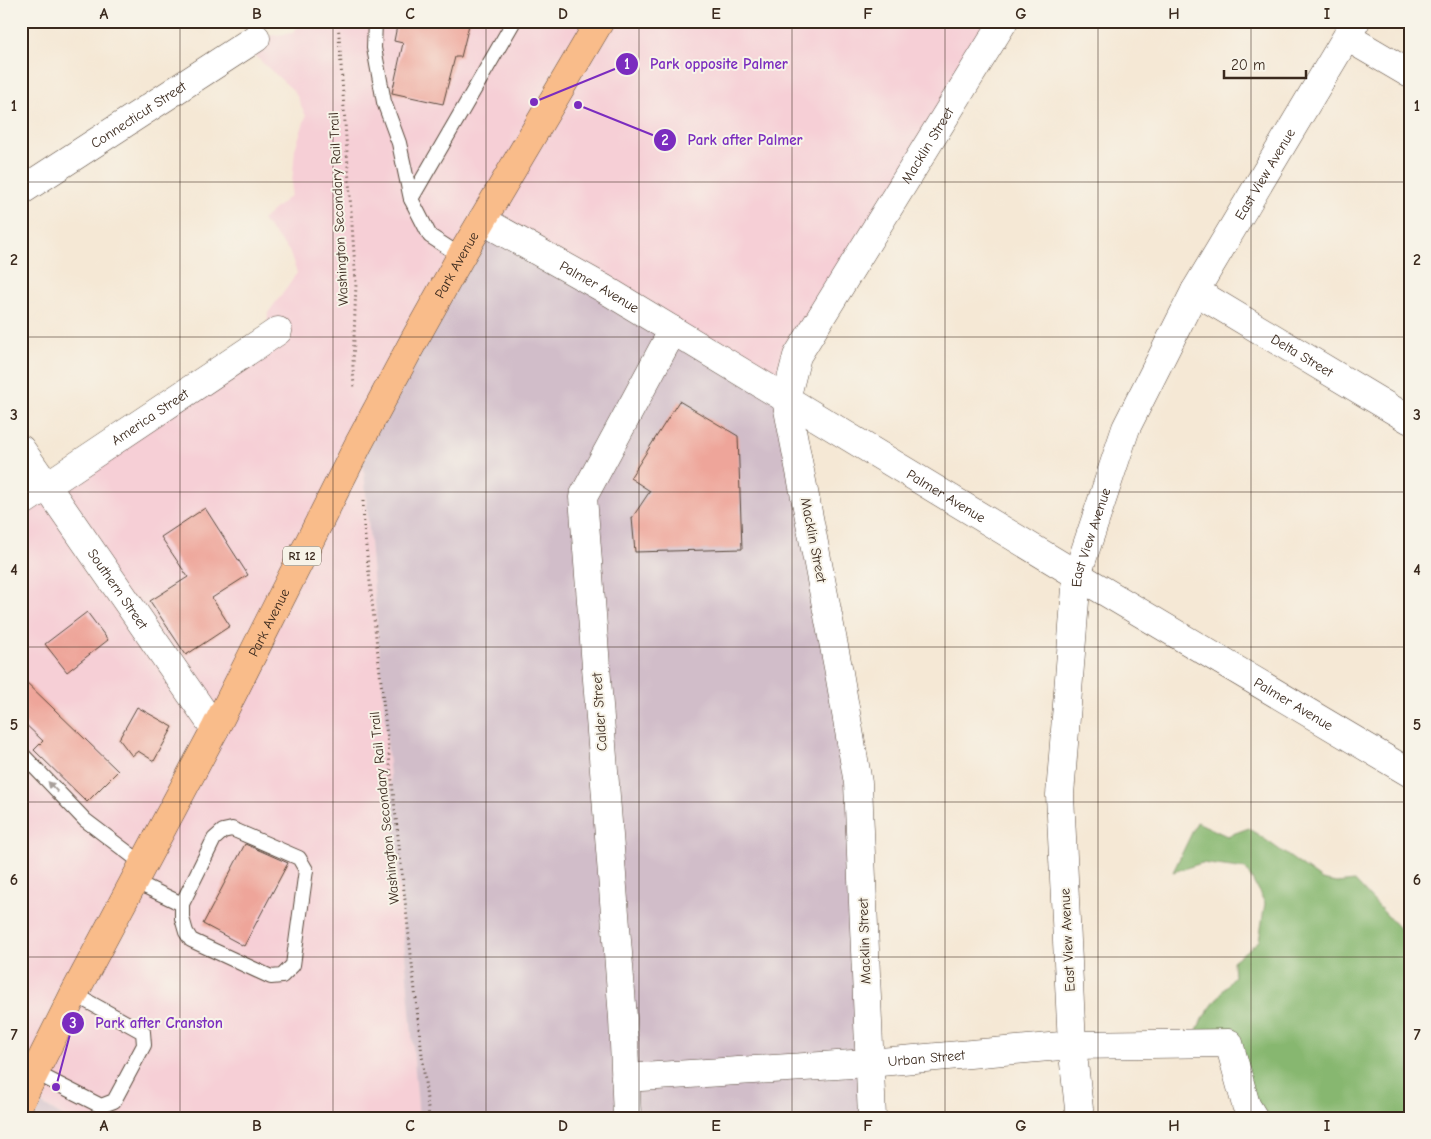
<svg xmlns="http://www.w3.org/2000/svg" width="1431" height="1139" viewBox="0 0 1431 1139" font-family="'Comic Neue',sans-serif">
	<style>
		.built { fill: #f6cfd6 }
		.industrial { fill: #d1bdc9 }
		.forest { fill: #87b770; stroke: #617047 }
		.building { fill: #eea59a }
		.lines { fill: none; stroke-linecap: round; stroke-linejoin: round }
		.service-casing { stroke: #574639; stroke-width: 16 }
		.minor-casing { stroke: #574639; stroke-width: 29 }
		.primary-casing { stroke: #574639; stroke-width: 29 }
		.path { stroke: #574639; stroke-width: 3; stroke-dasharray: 1 4; stroke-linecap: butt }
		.service { stroke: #fff; stroke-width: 14 }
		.minor { stroke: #fff; stroke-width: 28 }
		.primary { stroke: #f9bc8a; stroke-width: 28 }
		.oneway { fill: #a79f9a }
		.grid { fill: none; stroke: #3b2a1e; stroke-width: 1; stroke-opacity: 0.55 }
		.labels { text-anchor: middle; stroke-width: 4; stroke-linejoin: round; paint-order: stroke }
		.shield { fill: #f7f3e8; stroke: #73665b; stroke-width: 1 }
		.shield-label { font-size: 12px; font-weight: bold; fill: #3b2a1e }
		.street-label { font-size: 14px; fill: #3b2a1e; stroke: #f7f3e8 }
		.leader { fill: none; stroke: #7b2cbf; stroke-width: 2 }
		.callout-dot { fill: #7b2cbf; stroke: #f7f3e8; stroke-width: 2 }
		.mark-label { font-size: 15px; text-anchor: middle; font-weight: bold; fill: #fff }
		.callout-label { font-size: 15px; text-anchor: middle; font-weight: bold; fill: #7b2cbf; stroke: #f7f3e8; stroke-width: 4; stroke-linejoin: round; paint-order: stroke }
		.neatline { fill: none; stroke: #3b2a1e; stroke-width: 2 }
		.grid-label { font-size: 16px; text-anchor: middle; font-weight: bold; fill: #3b2a1e }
	</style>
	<rect width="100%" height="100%" fill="#f7f3e8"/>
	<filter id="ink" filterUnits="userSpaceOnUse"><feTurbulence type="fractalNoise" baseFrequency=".02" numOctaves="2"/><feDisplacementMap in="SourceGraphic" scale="10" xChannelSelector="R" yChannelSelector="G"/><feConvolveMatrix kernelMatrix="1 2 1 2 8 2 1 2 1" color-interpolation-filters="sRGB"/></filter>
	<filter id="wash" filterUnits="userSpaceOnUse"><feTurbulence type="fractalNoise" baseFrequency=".0096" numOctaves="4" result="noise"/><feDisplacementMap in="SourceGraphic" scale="20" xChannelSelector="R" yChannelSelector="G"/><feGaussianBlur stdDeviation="1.12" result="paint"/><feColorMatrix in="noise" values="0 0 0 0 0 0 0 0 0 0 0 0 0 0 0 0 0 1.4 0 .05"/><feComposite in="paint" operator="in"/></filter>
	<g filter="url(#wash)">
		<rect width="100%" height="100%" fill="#f5e8d5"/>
		<!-- built -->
		<polygon class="built" points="301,21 999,21 784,391 362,448 419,1118 65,1118 32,1097 21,1117 21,499 267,335 268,313 297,273 289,251 262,220 291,195 295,149 306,116 295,92 244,46 251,38 293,33"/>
		<!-- industrial -->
		<g class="industrial">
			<polygon points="486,233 784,391 856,770 871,1118 419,1118 362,448"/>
			<polygon points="31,1097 65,1118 21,1118"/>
		</g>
		<!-- forest -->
		<polygon class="forest" points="1197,822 1227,836 1249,828 1322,880 1336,883 1355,881 1410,940 1410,1118 1254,1118 1228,1044 1195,1035 1202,1019 1234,976 1233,961 1259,941 1265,903 1246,869 1202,863 1173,872"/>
		<g id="blocks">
			<!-- building -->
			<g class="building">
				<polygon points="398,21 470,21 461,57 455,57 443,104 392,93 403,43 394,41"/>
				<polygon points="679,401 738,436 742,549 635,552 632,518 650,491 630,478"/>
				<polygon points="205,508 248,575 212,598 230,626 186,655 150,601 188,577 161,537"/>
				<polygon points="87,612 108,640 67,672 45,644"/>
				<polygon points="21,677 118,771 87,802 34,750 43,741 21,720"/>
				<polygon points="137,707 173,727 154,761 138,751 132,756 119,739"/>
				<polygon points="245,844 288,863 244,946 203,924"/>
			</g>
		</g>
	</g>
	<g filter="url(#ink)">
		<use href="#blocks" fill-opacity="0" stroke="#574639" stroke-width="1"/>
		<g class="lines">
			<defs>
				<g id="service">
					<polyline points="375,21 374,48 384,102 399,143 411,199"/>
					<polyline points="461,256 430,236 411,199 514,21"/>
					<polyline points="21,753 85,820 143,864"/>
					<polygon points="232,829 299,858 306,870 293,965 282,976 271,977 191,940 186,932 182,918 182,904 214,839 223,831"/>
					<polyline points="134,881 182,904"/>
					<polyline points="36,1073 101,1106 114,1101 144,1045 143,1032 74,994"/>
				</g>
				<g id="minor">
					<polyline points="1347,37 1410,74"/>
					<path id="s1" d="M21 191 256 38"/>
					<path id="s2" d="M482 220 603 288 1077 575 1410 773"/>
					<path id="s3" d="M1195 291 1410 420"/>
					<path id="s4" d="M21 449 215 729"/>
					<path id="s5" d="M21 503 278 331"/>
					<path id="s6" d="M625 1078 869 1063 1072 1045 1229 1043 1246 1105 1254 1118"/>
					<polyline points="627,1118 623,1018 583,497 673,330"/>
					<path id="s7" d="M872 1118 858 783 838 667 786 399 797 356 1004 21"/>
					<path id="s8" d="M1080 1118 1072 1045 1060 795 1077 575 1126 428 1195 291 1356 21"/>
				</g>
				<g id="primary">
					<path id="s9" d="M21 1100 74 994 215 729 358 445 413 342 461 256 600 21"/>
				</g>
			</defs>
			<!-- service casing -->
			<use href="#service" class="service-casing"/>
			<!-- minor casing -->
			<use href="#minor" class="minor-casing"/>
			<!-- primary casing -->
			<use href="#primary" class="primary-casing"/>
			<!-- path -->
			<g class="path">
				<polyline points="338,21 356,283 353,366 354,390"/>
				<polyline points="363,501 364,528 429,1118"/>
			</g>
			<!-- service -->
			<use href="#service" class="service"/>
			<!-- minor -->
			<use href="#minor" class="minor"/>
			<!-- primary -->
			<use href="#primary" class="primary"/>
		</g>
		<!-- one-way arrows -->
		<defs><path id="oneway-solid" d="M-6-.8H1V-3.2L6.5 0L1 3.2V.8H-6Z" transform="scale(1.25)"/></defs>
		<use class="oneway" href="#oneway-solid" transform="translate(53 787) rotate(-133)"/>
	</g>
	<!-- grid -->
	<path class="grid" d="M180 21V1118M333 21V1118M486 21V1118M639 21V1118M792 21V1118M945 21V1118M1098 21V1118M1251 21V1118M21 182H1410M21 337H1410M21 492H1410M21 647H1410M21 802H1410M21 957H1410"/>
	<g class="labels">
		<!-- shield labels -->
		<rect class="shield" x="283" y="546.5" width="38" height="19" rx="4"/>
		<g class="shield-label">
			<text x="302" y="560">RI 12</text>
		</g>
		<!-- street labels -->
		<g class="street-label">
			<text dy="5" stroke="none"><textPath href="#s1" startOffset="140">Connecticut Street</textPath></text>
			<text dy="5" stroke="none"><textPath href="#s7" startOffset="1018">Macklin Street</textPath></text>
			<text dy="5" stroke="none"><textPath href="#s8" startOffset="989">East View Avenue</textPath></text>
			<text transform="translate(338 209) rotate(-93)" y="5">Washington Secondary Rail Trail</text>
			<text dy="5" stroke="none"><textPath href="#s9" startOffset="942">Park Avenue</textPath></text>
			<text dy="5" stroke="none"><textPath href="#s2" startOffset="135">Palmer Avenue</textPath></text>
			<text dy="5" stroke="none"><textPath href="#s3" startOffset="125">Delta Street</textPath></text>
			<text dy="5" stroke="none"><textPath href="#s5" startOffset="155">America Street</textPath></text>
			<text dy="5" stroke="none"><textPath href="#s2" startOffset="540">Palmer Avenue</textPath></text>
			<text dy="5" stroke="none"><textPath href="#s8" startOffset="584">East View Avenue</textPath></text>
			<text transform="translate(814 540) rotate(79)" y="5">Macklin Street</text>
			<text dy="5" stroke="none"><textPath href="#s4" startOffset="170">Southern Street</textPath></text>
			<text dy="5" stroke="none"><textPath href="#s9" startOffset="538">Park Avenue</textPath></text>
			<text dy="5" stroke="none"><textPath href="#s2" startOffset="945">Palmer Avenue</textPath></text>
			<text transform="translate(599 712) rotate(-94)" y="5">Calder Street</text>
			<text transform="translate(384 808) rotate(-96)" y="5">Washington Secondary Rail Trail</text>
			<text transform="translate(1067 940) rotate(-93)" y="5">East View Avenue</text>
			<text transform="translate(864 941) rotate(-92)" y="5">Macklin Street</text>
			<text dy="5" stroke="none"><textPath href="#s6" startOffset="302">Urban Street</textPath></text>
		</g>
	</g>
	<!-- callouts -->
	<path class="leader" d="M534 102L627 64M578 105L665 140M56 1087L73 1023"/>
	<g class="callout-dot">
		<circle cx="534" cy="102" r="5"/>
		<circle cx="578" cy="105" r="5"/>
		<circle cx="56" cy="1087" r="5"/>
		<circle cx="627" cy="64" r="12"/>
		<circle cx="665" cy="140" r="12"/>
		<circle cx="73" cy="1023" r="12"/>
	</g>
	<g class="mark-label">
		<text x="627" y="69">1</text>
		<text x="665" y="145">2</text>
		<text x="73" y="1028">3</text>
	</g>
	<g class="callout-label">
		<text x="719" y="69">Park opposite Palmer</text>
		<text x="745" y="145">Park after Palmer</text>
		<text x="159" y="1028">Park after Cranston</text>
	</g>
	<!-- margin -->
	<rect width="1431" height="1139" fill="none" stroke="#f7f3e8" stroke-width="55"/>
	<!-- scale -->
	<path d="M1224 70v8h82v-8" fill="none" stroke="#3b2a1e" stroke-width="2.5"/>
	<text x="1231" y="70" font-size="15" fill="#3b2a1e" stroke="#f7f3e8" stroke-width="4" paint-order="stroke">20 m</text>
	<rect x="28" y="28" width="1376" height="1084" class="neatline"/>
	<g class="grid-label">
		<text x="104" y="19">A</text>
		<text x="257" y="19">B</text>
		<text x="410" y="19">C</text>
		<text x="563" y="19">D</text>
		<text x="716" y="19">E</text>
		<text x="868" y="19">F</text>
		<text x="1021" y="19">G</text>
		<text x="1174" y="19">H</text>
		<text x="1327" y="19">I</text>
		<text x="14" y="111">1</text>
		<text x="1417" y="111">1</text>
		<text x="14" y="265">2</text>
		<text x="1417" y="265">2</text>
		<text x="14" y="420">3</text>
		<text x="1417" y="420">3</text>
		<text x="14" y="575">4</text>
		<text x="1417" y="575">4</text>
		<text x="14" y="730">5</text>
		<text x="1417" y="730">5</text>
		<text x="14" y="885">6</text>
		<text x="1417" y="885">6</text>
		<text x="14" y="1040">7</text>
		<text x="1417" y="1040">7</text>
		<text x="104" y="1131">A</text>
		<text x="257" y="1131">B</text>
		<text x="410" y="1131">C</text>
		<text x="563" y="1131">D</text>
		<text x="716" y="1131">E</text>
		<text x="868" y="1131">F</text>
		<text x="1021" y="1131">G</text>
		<text x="1174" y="1131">H</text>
		<text x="1327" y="1131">I</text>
	</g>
</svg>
